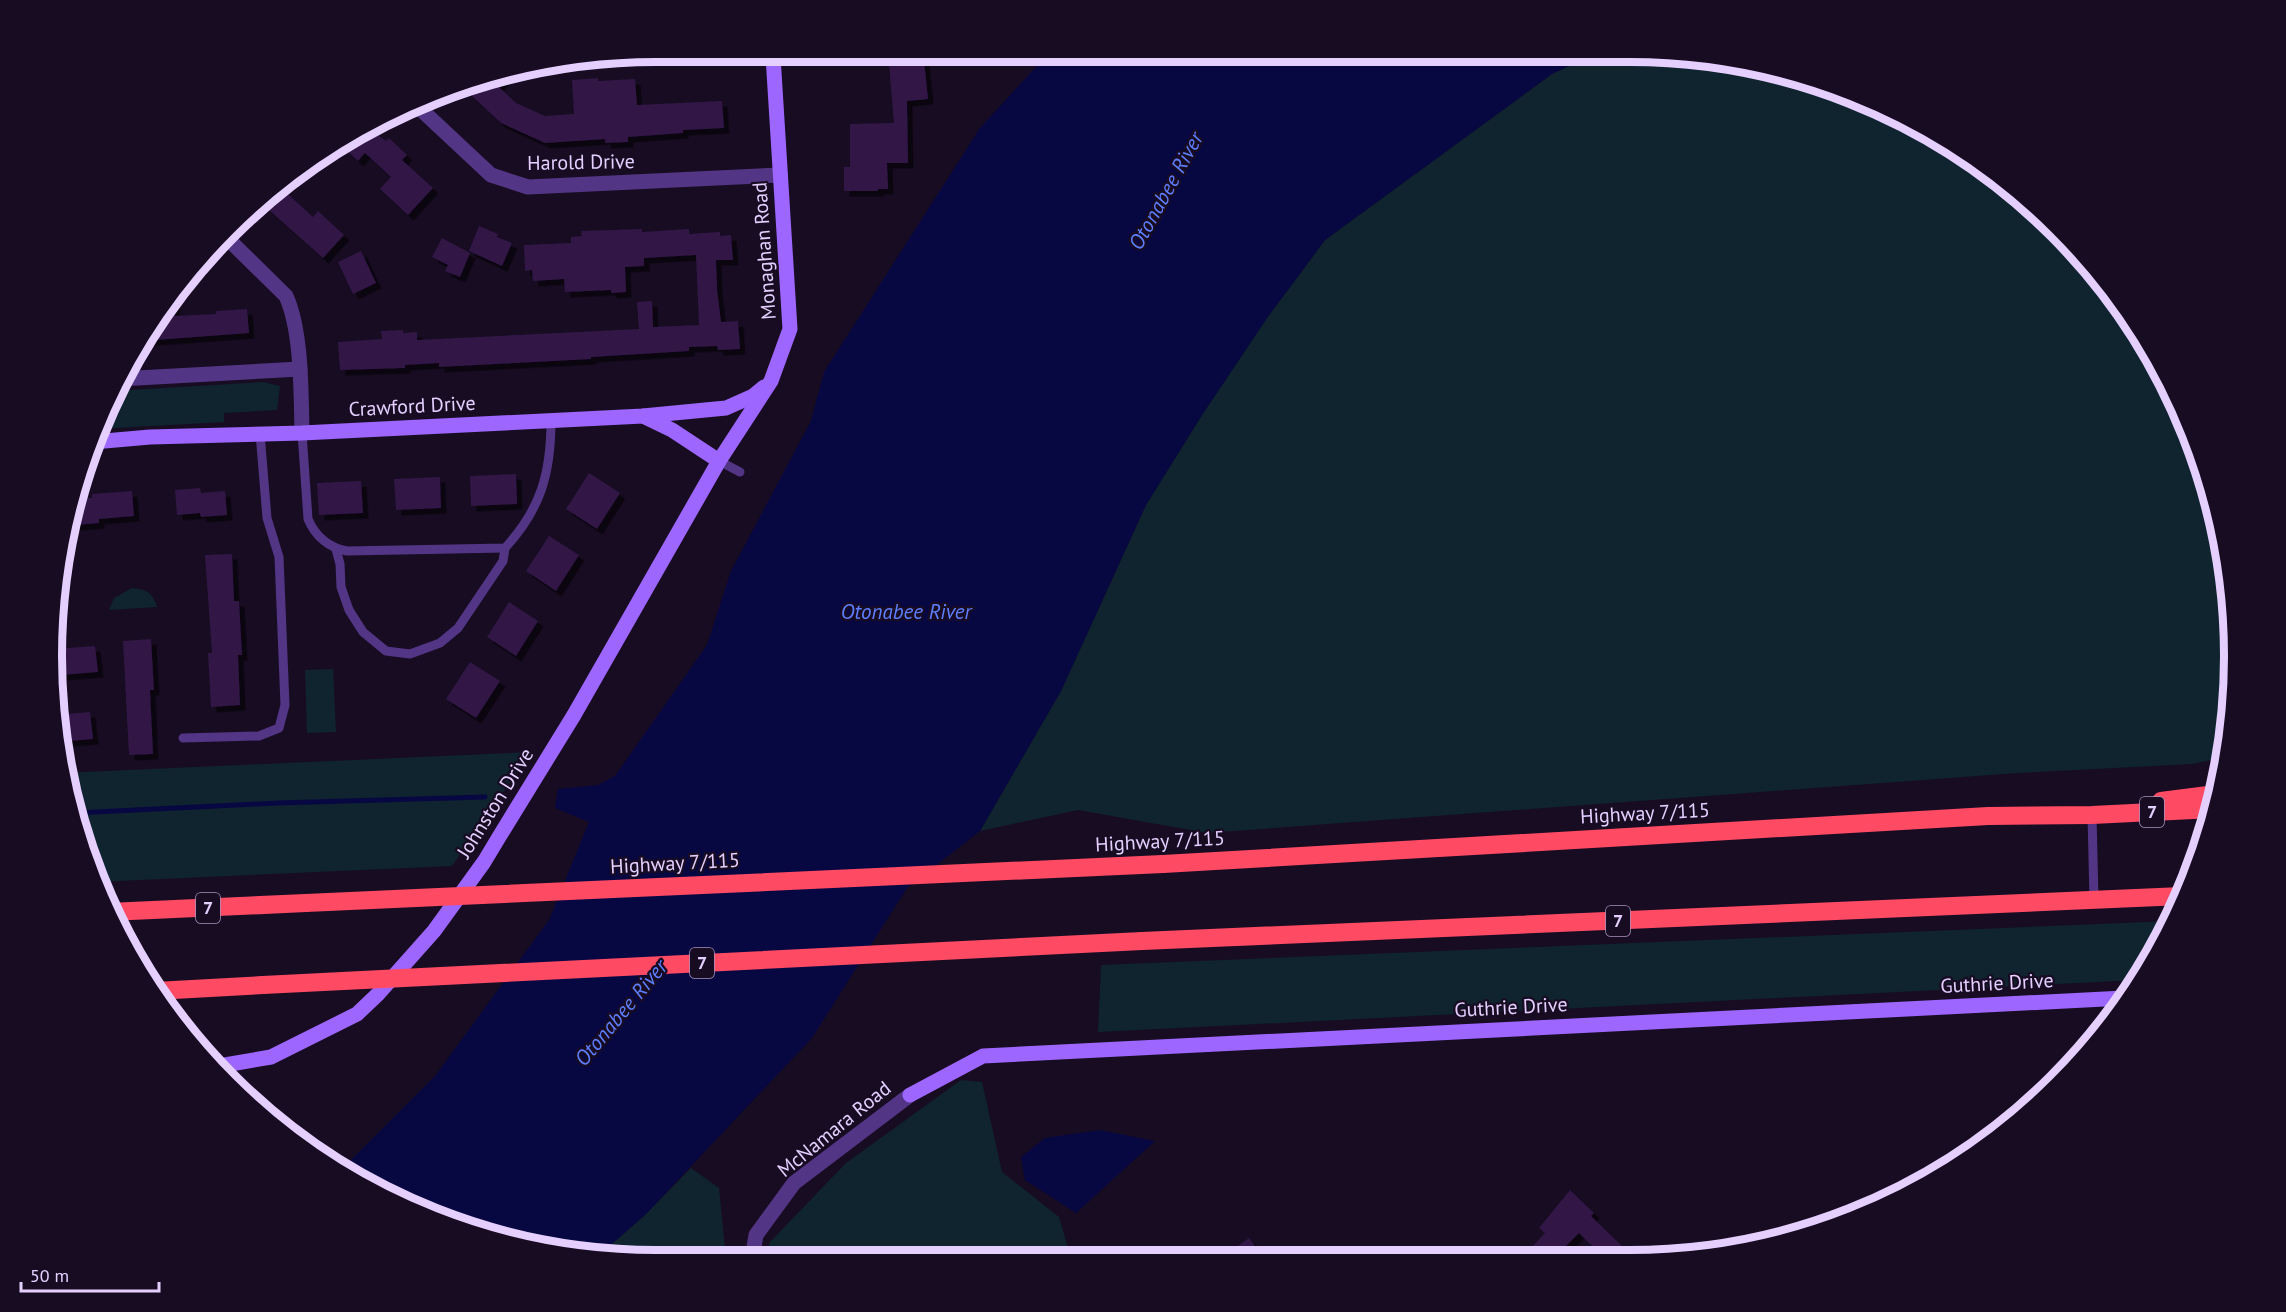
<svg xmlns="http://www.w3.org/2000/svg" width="2286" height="1312" viewBox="0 0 2286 1312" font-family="'PT Sans',sans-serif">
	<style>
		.green { fill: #0f242e }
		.water { fill: #070842 }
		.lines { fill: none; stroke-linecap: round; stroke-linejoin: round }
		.stream { stroke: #070842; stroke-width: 5 }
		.building { fill: #301745; filter: url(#shadow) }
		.lane { stroke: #533585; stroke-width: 9 }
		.street { stroke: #533585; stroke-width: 15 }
		.secondary { stroke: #9d66ff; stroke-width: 15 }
		.highway { stroke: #ff4a64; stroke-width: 18 }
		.highway-bridge { stroke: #ff4a64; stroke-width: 18 }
		.labels { text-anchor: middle; stroke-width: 4.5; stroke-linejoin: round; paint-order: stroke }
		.shield { fill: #180c23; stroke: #a794bd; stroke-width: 1.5 }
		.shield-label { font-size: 18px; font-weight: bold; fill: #e4cfff }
		.street-label { font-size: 20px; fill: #e4cfff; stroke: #180c23 }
		.water-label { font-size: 21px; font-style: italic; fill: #5d7eff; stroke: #180c23 }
		.rim { fill: none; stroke: #e4cfff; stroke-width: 8 }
	</style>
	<defs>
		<filter id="shadow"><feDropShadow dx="5.5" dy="5.5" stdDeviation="0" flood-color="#0009"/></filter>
	</defs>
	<rect width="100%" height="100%" fill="#180c23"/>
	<!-- green -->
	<g class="green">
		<polygon points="1669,52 1824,83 1933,132 2029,201 2110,288 2173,389 2214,500 2234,617 2230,735 2225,757 2192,764 2017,773 1207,833 1078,810 980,831 1061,691 1146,505 1202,415 1267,318 1325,240 1552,74 1597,53"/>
		<polygon points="263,382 280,386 277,410 224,413 224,422 98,429 113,391"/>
		<path d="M132 588C146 589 153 593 157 607L109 610 114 598Z"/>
		<polygon points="333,669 336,732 307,733 305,670"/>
		<polygon points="531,752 452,866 95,882 63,773"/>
		<polygon points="2171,921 2154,959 2137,980 1098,1032 1101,965"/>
		<polygon points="961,1080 982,1082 1002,1172 1059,1217 1071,1258 770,1259 769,1243 846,1163"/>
		<polygon points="691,1168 719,1188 726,1259 617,1260 598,1256 645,1215"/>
	</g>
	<!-- water -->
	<g class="water">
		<polygon points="1597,53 1552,74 1325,240 1267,318 1202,415 1146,505 1061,691 980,831 907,888 812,1038 645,1215 598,1256 462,1229 353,1180 340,1171 435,1076 549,920 589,822 555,808 558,789 598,785 615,776 707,645 731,571 811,421 824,372 980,128 1047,55"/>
		<polygon points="1100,1130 1155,1141 1076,1213 1025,1180 1021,1157 1045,1138"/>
	</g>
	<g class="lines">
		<!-- stream -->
		<polyline class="stream" points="75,813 278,803 485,797"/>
	</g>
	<!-- building -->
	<g class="building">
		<polygon points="924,60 928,99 907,101 908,163 887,163 888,189 878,189 878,191 844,191 844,167 850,167 850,124 894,123 889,63"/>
		<polygon points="511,71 498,86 516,103 545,116 574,114 572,80 598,78 598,81 635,79 637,105 722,101 724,128 683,130 683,133 628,137 628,142 605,143 605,139 545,143 501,123 459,84"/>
		<polygon points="367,127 386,141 389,138 407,155 402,160 433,188 408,215 380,189 391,177 365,153 358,161 339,144"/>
		<polygon points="278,185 313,217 318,211 344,235 323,258 261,203"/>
		<polygon points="479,226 498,234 497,237 512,243 502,266 469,251"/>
		<polygon points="642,229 642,232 689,229 689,234 720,232 720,236 731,235 733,260 716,260 717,289 721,322 738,321 740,349 718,350 717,346 689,347 689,351 591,357 591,359 439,367 439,363 405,365 405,368 340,370 338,342 382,339 381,331 403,330 403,333 417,332 417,340 639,329 637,302 652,301 653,327 699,325 696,255 644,258 644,266 625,267 626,292 611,293 611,290 565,292 564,279 533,281 532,270 525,271 524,245 571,243 571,237 582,236 581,231"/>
		<polygon points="442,238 470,253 460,277 445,271 448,265 432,257"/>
		<polygon points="361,251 376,283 353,294 338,262"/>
		<polygon points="174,295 175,316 216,314 216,311 247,309 249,333 141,341 153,320"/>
		<polygon points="589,473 620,493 597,529 566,509"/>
		<polygon points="516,474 517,504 471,506 470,476"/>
		<polygon points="440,477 441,508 396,510 394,479"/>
		<polygon points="361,481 363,513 319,515 317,483"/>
		<polygon points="200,488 201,493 225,491 227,515 201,517 200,513 177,515 175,490"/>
		<polygon points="132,491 134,516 99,519 99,523 66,526 72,499 92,498 92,494"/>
		<polygon points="549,536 579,555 556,591 526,571"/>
		<polygon points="232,554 234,601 239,601 242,655 238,655 240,705 211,707 208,653 212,653 205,555"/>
		<polygon points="509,602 538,621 516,656 487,637"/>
		<polygon points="151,639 154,690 150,690 153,754 129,755 123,641"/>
		<polygon points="95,646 98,672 61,675 60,669 53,670 54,649"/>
		<polygon points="470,662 500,681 476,718 446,699"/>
		<polygon points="90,712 93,739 58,742 55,715"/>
		<polygon points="1570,1190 1594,1213 1591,1216 1622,1246 1612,1256 1602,1256 1579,1233 1562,1250 1560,1248 1552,1256 1522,1257 1545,1233 1539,1228"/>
		<polygon points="1249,1238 1263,1257 1221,1258"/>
	</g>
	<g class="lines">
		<!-- lane -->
		<g class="lane">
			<path d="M302 433 308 519C315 536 329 548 347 551L505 548C541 509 551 473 551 420"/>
			<polyline points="719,461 740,472"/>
			<polyline points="336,549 340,564 341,587 349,610 363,632 386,651 410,654 440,643 458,628 503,561 505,548"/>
			<polyline points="183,738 259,736 279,728 285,705 279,557 267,518 260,433"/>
			<polyline points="2092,815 2094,900"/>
		</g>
		<!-- street -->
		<g class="street">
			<polyline points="414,103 491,175 528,187 780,175"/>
			<path d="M223 234 286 296C302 331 301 394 302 433"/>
			<polyline points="119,379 300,369"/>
			<polyline points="752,1259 756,1235 794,1183 910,1095"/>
		</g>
		<!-- secondary -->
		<g class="secondary">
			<polyline points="643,416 672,430 719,461"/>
			<polyline points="93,442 150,437 302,433 643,416 726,408 753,396 764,387"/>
			<polyline points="213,1067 271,1057 357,1014 378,994 434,931 484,862 499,837 574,715 719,461 771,381 790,329 773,56"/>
			<polyline points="910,1095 983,1056 2124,998"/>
		</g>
		<!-- highway -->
		<g class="highway">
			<polyline points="2161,801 2216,794"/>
			<polyline points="1163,864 1988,816 2092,815 2213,809"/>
			<polyline points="109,912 306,903"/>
			<polyline points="1142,941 2182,896"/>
			<polyline points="155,991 263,985"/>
		</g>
		<!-- highway-bridge -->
		<g class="highway-bridge">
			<polyline points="306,903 1163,864"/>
			<polyline points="263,985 1142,941"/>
		</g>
	</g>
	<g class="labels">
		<!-- shield labels -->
		<g class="shield">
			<rect x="2140" y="797" width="24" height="30" rx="4.5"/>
			<rect x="196" y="893" width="24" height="30" rx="4.5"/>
			<rect x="1606" y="906" width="24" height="30" rx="4.5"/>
			<rect x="690" y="948" width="24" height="30" rx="4.5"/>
		</g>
		<g class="shield-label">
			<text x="2152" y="818">7</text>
			<text x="208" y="914">7</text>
			<text x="1618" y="927">7</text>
			<text x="702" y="969">7</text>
		</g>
		<!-- street labels -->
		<g class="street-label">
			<text transform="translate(581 162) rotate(-1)" y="7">Harold Drive</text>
			<text transform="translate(764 251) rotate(-94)" y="7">Monaghan Road</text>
			<text transform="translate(412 406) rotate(-3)" y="7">Crawford Drive</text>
			<text transform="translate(495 803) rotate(-58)" y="7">Johnston Drive</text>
			<text transform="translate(1645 813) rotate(-3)" y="7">Highway 7/115</text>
			<text transform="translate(1160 841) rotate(-3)" y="7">Highway 7/115</text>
			<text transform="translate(675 863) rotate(-3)" y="7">Highway 7/115</text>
			<text transform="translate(1997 983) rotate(-3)" y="7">Guthrie Drive</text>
			<text transform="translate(1511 1007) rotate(-3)" y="7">Guthrie Drive</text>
			<text transform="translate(834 1129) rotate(-39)" y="7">McNamara Road</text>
		</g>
		<!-- water labels -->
		<g class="water-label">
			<text transform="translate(1166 191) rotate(-61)" y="7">Otonabee River</text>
			<text x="906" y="619">Otonabee River</text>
			<text transform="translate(621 1013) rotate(-50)" y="7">Otonabee River</text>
		</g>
	</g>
	<!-- crop -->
	<path d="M0 0H2286V1312H0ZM656 62H1630A594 594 0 0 1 2224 656V656A594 594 0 0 1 1630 1250H656A594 594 0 0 1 62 656V656A594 594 0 0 1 656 62Z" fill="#180c23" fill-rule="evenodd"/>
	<path class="rim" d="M656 62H1630A594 594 0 0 1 2224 656V656A594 594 0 0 1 1630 1250H656A594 594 0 0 1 62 656V656A594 594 0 0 1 656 62Z"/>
	<!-- scale -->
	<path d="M21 1282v9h138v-9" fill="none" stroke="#e4cfff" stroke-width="3"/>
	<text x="30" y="1282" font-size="18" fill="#e4cfff" stroke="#180c23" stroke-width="4.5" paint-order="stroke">50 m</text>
</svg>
